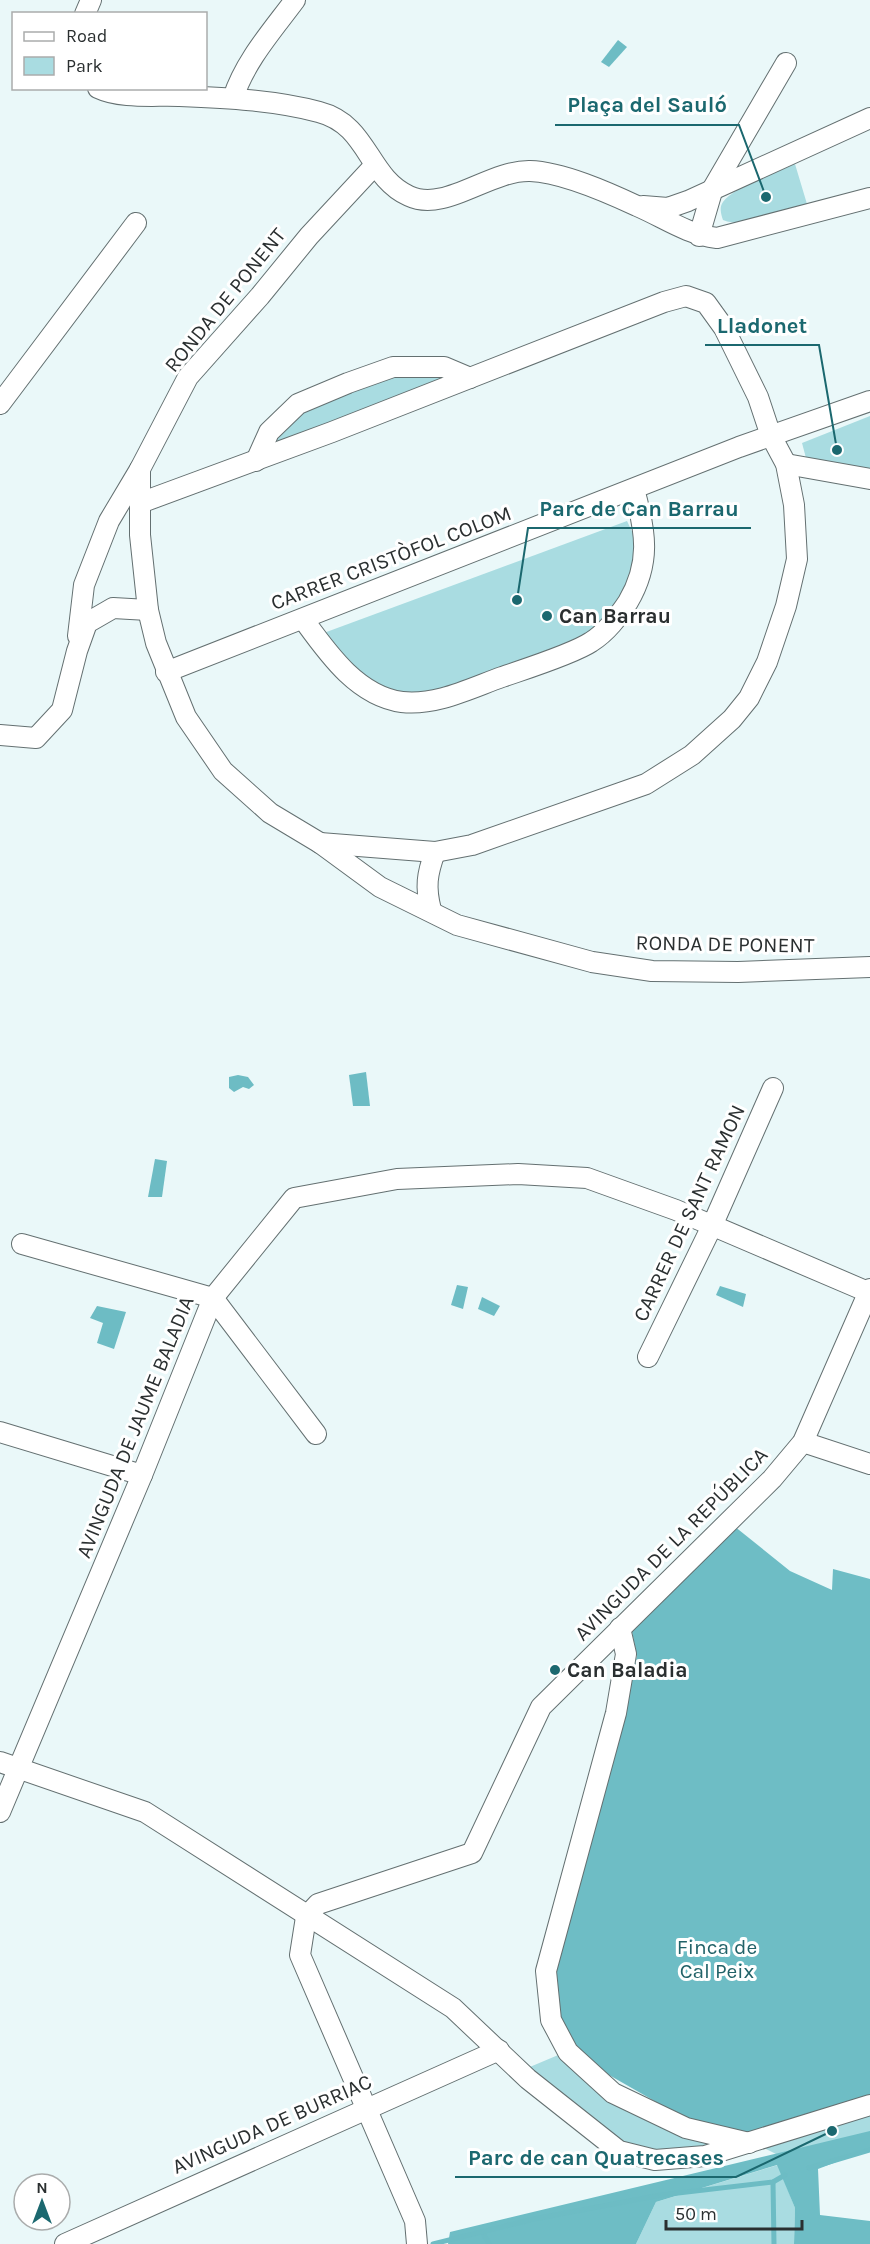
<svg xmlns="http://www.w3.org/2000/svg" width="870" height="2244" viewBox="0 0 870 2244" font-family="Karla,sans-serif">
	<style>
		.green { fill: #a9dce1 }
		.forest { fill: #6ebdc5 }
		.water { fill: #6dbcc4 }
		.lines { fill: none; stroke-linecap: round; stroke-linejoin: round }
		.stream { stroke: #6dbcc4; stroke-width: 5 }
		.minor-casing { stroke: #647071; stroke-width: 22 }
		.minor { stroke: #fff; stroke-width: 20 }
		.poi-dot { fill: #1b686f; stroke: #fff; stroke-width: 2 }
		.labels { text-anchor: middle; stroke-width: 6; stroke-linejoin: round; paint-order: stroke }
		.street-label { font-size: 21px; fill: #2a2f30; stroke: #fff }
		.poi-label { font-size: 21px; font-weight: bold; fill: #2a2f30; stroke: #fff; text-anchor: start }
		.park-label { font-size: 21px; fill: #216268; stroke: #fff }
		.leader { fill: none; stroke: #1b686f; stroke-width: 2 }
		.callout-dot { fill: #1b686f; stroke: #fff; stroke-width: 2 }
		.callout-label { font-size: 22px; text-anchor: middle; font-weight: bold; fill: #1b686f; stroke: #fff; stroke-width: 6; stroke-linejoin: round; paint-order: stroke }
	</style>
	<rect width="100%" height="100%" fill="#eaf8f9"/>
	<!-- green -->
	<g class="green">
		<path d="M795 164 807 204C782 213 749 230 723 220 721 214 719 207 723 202 733 187 778 172 795 164Z"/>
		<polygon points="394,369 466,378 260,454 299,405"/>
		<polygon points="870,416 870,472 806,458 802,443"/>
		<polygon points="627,521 635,538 633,585 611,615 586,636 438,692 401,693 365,680 321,634"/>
		<polygon points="563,2053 609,2094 733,2144 656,2155 617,2145 525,2069"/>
		<polygon points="870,2108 870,2138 788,2160 756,2144"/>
		<polygon points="778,2165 795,2208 794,2244 636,2244 656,2202"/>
	</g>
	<!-- forest -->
	<g class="forest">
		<polygon points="734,1526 790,1571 832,1590 833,1569 870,1579 870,2097 818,2111 754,2134 686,2119 609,2075 575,2045 560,2020 555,1970 637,1656 631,1627"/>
		<polygon points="870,2131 870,2149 818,2169 820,2215 870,2221 870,2244 794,2244 795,2208 777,2165 656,2202 636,2244 448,2244 450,2232"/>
	</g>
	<!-- water -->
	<g class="water">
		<polygon points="618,40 627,47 609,67 601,62"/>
		<polygon points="366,1072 370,1106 353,1106 349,1075"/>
		<polygon points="238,1075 248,1077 254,1085 249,1089 243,1087 234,1092 229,1088 229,1077"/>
		<polygon points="155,1159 167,1161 162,1197 148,1197"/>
		<polygon points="457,1285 468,1287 463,1309 451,1305"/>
		<polygon points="720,1286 746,1294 743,1307 716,1295"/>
		<polygon points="482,1297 500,1306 494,1316 478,1309"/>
		<polygon points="97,1306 126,1312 114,1349 97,1343 103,1323 90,1318"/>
	</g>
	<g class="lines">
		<!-- stream -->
		<g class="stream">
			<polyline points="809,2168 870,2150"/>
			<polyline points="773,2182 774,2244"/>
			<polyline points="483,2233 489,2244"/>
			<polyline points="433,2244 534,2219 661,2195 773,2182 785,2175"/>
		</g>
		<defs>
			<g id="minor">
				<polyline points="85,14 91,0"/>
				<path d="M98 88C121 99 154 95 179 96 226 98 274 100 319 112 369 125 367 177 409 196 445 213 489 170 530 171 562 172 607 192 637 206 665 218 686 234 717 238L870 198"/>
				<path d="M233 98C245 61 272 31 295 0"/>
				<polyline points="375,165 309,236 260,296 188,377 140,469 140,535 148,610 156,643 186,717 223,771 270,813 320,843 380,887 457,925 592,962 652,971 738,972 870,967"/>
				<polyline points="643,206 668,208 688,201 870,118"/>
				<polyline points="699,236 713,188 786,63"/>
				<polyline points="0,404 136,223"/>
				<polyline points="256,461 269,432 298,404 348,383 393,367 444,367 470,378"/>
				<polyline points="786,464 870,479"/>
				<polyline points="140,503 332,432 664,302 686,296 706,303 724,328 758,397 771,436 786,464 794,505 797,559 786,606 767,662 749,698 732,719 692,755 646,784 472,845 435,852 320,843"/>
				<path d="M303 619C327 652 357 696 402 702 436 706 471 688 502 677 525 669 573 654 591 642 607 632 618 617 628 602 651 563 646 532 634 489"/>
				<polyline points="78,636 84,585 109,521 140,469"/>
				<polyline points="166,672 739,447 870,401"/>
				<polyline points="0,735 36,738 62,710 77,651 87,623 113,608 148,610"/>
				<path d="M431 910C425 887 427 874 435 852"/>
				<polyline points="22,1244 213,1298 316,1434"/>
				<polyline points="648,1357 712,1226 773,1088"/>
				<polyline points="0,1432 142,1475"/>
				<polyline points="803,1442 870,1464"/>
				<polyline points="620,1628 626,1654 616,1713 546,1971 551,2020 568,2052 613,2093 686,2128 749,2143"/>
				<polyline points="0,1762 145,1812 453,2008 528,2079 619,2151 655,2160 705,2156 870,2105"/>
				<polyline points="0,1812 142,1475 213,1298 294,1198 397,1179 518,1174 587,1178 676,1210 868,1292"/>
				<polyline points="306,1917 318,1904 472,1853 541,1707 772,1479 803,1442 870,1289"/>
				<polyline points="306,1917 300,1955 415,2221 417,2244"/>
				<polyline points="65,2244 499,2050"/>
			</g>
		</defs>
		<!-- minor casing -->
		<use href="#minor" class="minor-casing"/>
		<!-- minor -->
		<use href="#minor" class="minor"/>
	</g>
	<!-- markers -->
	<g class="poi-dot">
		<circle cx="547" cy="616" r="6"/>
		<circle cx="555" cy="1670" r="6"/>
	</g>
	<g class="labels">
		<!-- street labels -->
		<g class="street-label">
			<text transform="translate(225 300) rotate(-51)" y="7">RONDA DE PONENT</text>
			<text transform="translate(391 558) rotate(-21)" y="7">CARRER CRISTÒFOL COLOM</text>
			<text transform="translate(725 944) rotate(1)" y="7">RONDA DE PONENT</text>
			<text transform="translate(689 1213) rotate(-65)" y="7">CARRER DE SANT RAMON</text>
			<text transform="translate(135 1427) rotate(-68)" y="7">AVINGUDA DE JAUME BALADIA</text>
			<text transform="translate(671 1544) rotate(-45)" y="7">AVINGUDA DE LA REPÚBLICA</text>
			<text transform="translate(272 2124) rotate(-24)" y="7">AVINGUDA DE BURRIAC</text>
		</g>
		<!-- poi labels -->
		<g class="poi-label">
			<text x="559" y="623">Can Barrau</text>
			<text x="567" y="1677">Can Baladia</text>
		</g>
		<!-- park labels -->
		<g class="park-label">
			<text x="717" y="1954">Finca de<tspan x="717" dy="24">Cal Peix</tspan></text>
		</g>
	</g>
	<!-- callouts -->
	<path class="leader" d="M766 197L739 125H555M837 450L819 345H705M517 600L528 528H751M832 2131L736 2177H455"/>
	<g class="callout-dot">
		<circle cx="766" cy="197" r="6"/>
		<circle cx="837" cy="450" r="6"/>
		<circle cx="517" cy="600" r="6"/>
		<circle cx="832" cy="2131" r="6"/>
	</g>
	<g class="callout-label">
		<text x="647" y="112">Plaça del Sauló</text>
		<text x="762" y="333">Lladonet</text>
		<text x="639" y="516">Parc de Can Barrau</text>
		<text x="596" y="2165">Parc de can Quatrecases</text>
	</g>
	<!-- legend -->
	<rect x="12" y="12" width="195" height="78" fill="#ffffff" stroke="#aaacac" stroke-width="1.5"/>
	<rect x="24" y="32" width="30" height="9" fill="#ffffff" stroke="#aaacac" stroke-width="1.5"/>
	<text x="66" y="42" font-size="18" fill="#2a2f30">Road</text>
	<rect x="24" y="57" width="30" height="18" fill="#a9dce1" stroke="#aaacac" stroke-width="1.5"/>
	<text x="66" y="72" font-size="18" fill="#2a2f30">Park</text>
	<!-- north arrow -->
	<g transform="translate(42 2202)"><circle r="28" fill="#ffffff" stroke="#aaacac" stroke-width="1.5"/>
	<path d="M0-4.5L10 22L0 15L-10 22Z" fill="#1b686f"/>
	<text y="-9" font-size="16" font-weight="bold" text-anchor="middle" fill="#2a2f30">N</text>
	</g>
	<!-- scale -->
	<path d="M666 2220v9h136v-9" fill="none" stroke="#2a2f30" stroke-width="3"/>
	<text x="675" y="2220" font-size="18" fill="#2a2f30" stroke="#ffffff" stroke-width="4.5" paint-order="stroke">50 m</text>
</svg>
